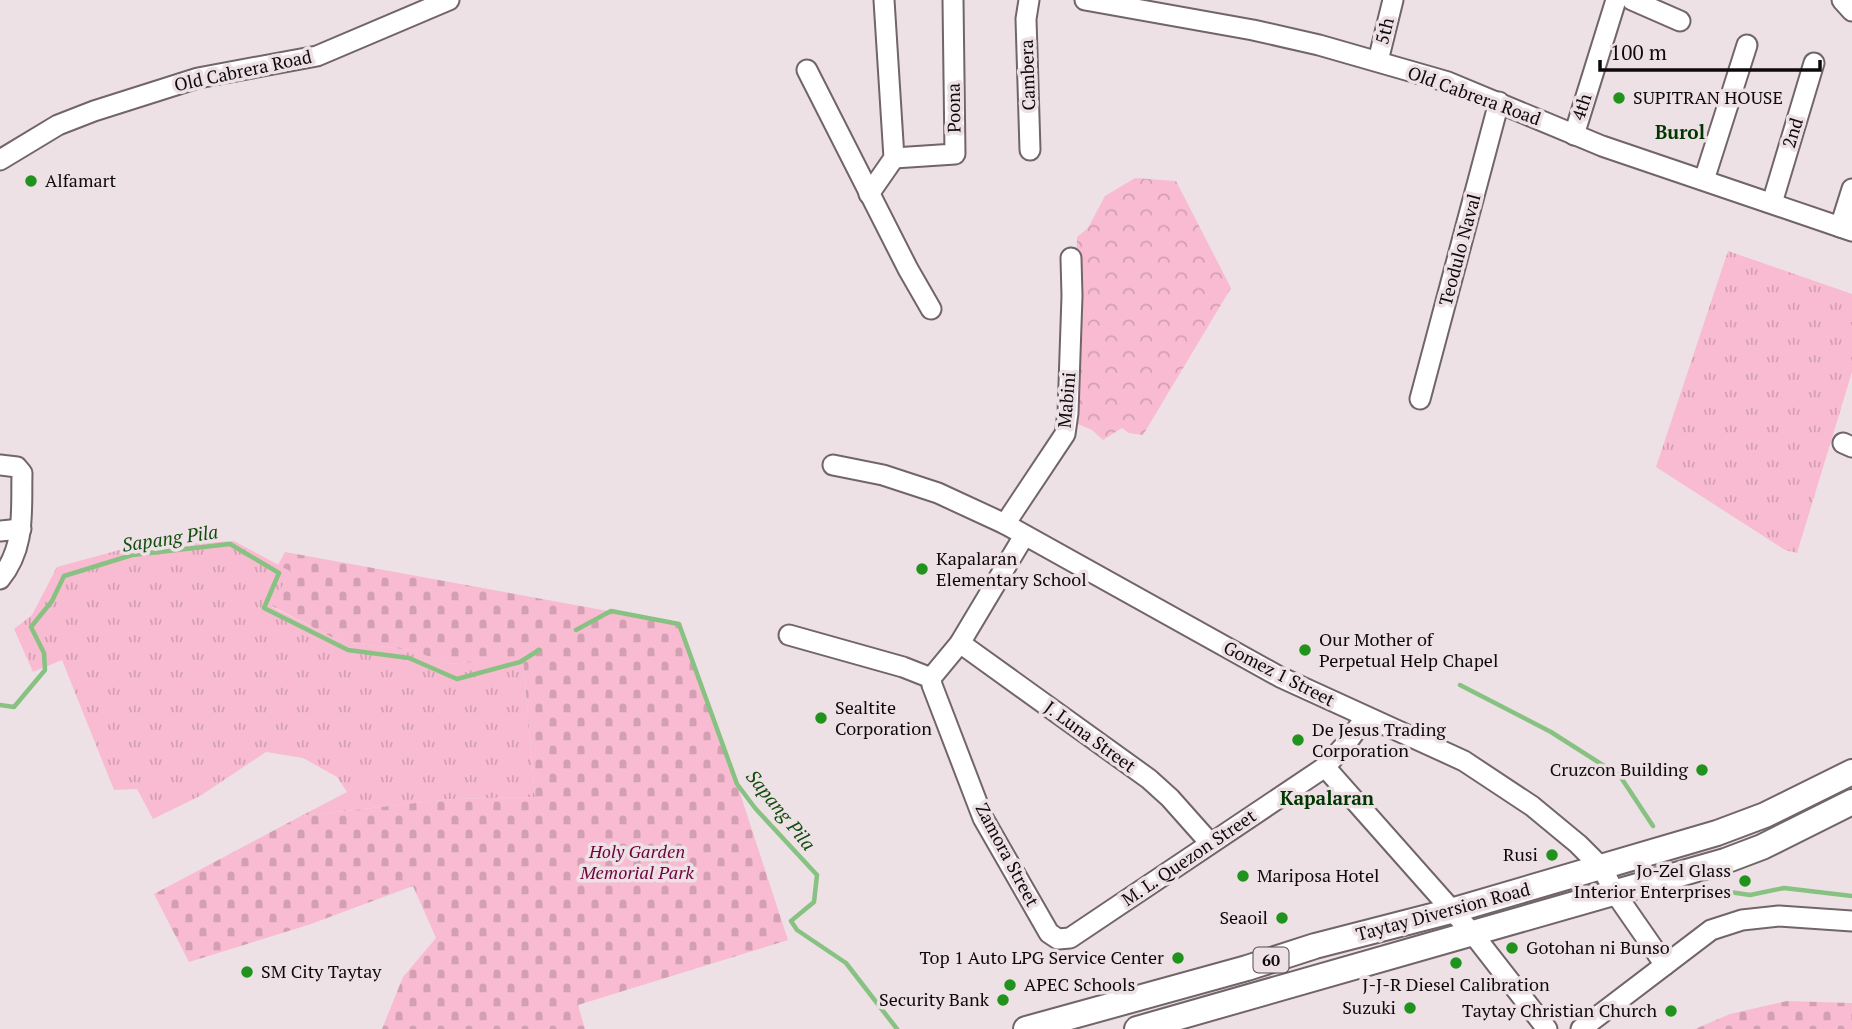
<svg xmlns="http://www.w3.org/2000/svg" width="1852" height="1029" viewBox="0 0 1852 1029" font-family="'PT Serif',serif">
	<style>
		.grass { fill: url(#grass-tufts) }
		.forest { fill: url(#forest-crowns) }
		.cemetery { fill: url(#cemetery-stones) }
		.lines { fill: none; stroke-linecap: round; stroke-linejoin: round }
		.stream { stroke: #87c282; stroke-width: 4.5 }
		.minor-casing { stroke: #716569; stroke-width: 23 }
		.major-casing { stroke: #716569; stroke-width: 28 }
		.minor { stroke: #fff; stroke-width: 19 }
		.major { stroke: #fff; stroke-width: 24 }
		.poi-dot { fill: #21921d; stroke: #eee1e5; stroke-width: 2.5 }
		.labels { text-anchor: middle; stroke-width: 7; stroke-linejoin: round; paint-order: stroke }
		.shield { fill: #eee1e5; stroke: #514a4c; stroke-width: 2 }
		.shield-label { font-size: 16px; font-weight: bold; fill: #0e0a0b }
		.street-label { font-size: 18px; fill: #0e0a0b; stroke: #eee1e5 }
		.poi-label { font-size: 18px; fill: #0e0a0b; stroke: #eee1e5; text-anchor: start }
		.park-label { font-size: 18px; font-style: italic; fill: #6c053e; stroke: #eee1e5 }
		.neighbourhood-label { font-size: 19px; font-weight: bold; fill: #003700; stroke: #eee1e5 }
		.water-label { font-size: 19px; font-style: italic; fill: #104d0e; stroke: #eee1e5 }
	</style>
	<defs>
		<pattern id="grass-tufts" width="24" height="20" patternUnits="userSpaceOnUse" patternTransform="scale(1.75)"><rect width="24" height="20" fill="#f8bbd2"/><path d="M3 7l-1-3M5 7V3M7 7l1-3M15 17l-1-3M17 17v-4M19 17l1-3" fill="none" stroke="#d39fb3"/></pattern>
		<pattern id="forest-crowns" width="20" height="18" patternUnits="userSpaceOnUse" patternTransform="scale(1.75)"><rect width="20" height="18" fill="#f8bbd2"/><path d="M2 6a3 3 0 1 1 6 0M12 15a3 3 0 1 1 6 0" fill="none" stroke="#d39fb3"/></pattern>
		<pattern id="cemetery-stones" width="16" height="16" patternUnits="userSpaceOnUse" patternTransform="scale(1.75)"><rect width="16" height="16" fill="#f8bbd2"/><path d="M2 7V4a2 2 0 0 1 4 0v3zM10 15v-3a2 2 0 0 1 4 0v3z" fill="#d39fb3"/></pattern>
	</defs>
	<rect width="100%" height="100%" fill="#eee1e5"/>
	<!-- grass -->
	<g class="grass">
		<polygon points="1728,251 1852,294 1852,372 1797,553 1785,550 1656,467"/>
		<polygon points="234,541 290,571 272,607 341,642 412,650 448,664 523,657 535,797 451,799 301,816 347,792 337,777 303,758 266,752 200,796 153,819 137,789 114,790 62,660 33,672 14,629 32,615 57,567 134,546"/>
	</g>
	<!-- forest -->
	<polygon class="forest" points="1135,178 1176,181 1231,288 1143,435 1129,433 1122,428 1103,440 1092,430 1073,422 1077,237 1088,228 1105,196"/>
	<!-- cemetery -->
	<g class="cemetery">
		<polygon points="285,552 679,624 737,784 788,940 578,1005 585,1029 382,1029 403,977 436,938 413,886 311,924 189,962 154,894 301,816 451,799 535,797 523,658 448,664 412,650 341,642 272,606 290,571 278,565"/>
		<polygon points="1787,1001 1852,1003 1852,1029 1695,1029 1730,1014"/>
	</g>
	<g class="lines">
		<!-- stream -->
		<g class="stream">
			<polyline points="576,630 611,611 679,624 737,784 755,808 817,875 814,902 791,921 797,930 846,963 897,1029"/>
			<polyline points="1460,685 1551,732 1620,776 1653,826"/>
			<polyline points="0,705 14,707 45,670 44,653 31,627 52,601 64,576 132,555 230,544 279,573 264,608 348,650 409,658 457,679 520,662 539,650"/>
			<polyline points="1723,891 1750,895 1784,888 1852,896"/>
		</g>
		<defs>
			<g id="minor">
				<polyline points="1029,0 1026,19 1030,150"/>
				<polyline points="1085,0 1253,30 1319,45 1448,82 1602,146 1852,231"/>
				<polyline points="1632,0 1680,21"/>
				<polyline points="1842,0 1852,11"/>
				<polyline points="1378,61 1393,0"/>
				<polyline points="807,70 908,269 931,309"/>
				<polyline points="1574,135 1616,0"/>
				<polyline points="894,158 955,154 953,0"/>
				<polyline points="0,160 58,125 94,111 198,78 317,56 449,0"/>
				<polyline points="1704,180 1747,45"/>
				<polyline points="869,194 894,158 884,0"/>
				<polyline points="1772,203 1814,63"/>
				<polyline points="1840,227 1852,189"/>
				<polyline points="1420,399 1499,102"/>
				<polyline points="1843,443 1852,447"/>
				<path d="M0 465 17 467 22 473C21 512 26 547 0 579"/>
				<polyline points="833,465 883,475 938,493 1005,524 1280,677 1464,761 1532,806 1578,844 1602,868 1615,893 1665,965"/>
				<polyline points="1005,524 1065,434 1068,413 1072,296 1071,258"/>
				<polyline points="0,531 21,529"/>
				<polyline points="1024,536 960,643 931,678 932,685 983,818 1049,933 1058,939 1070,938 1325,767 1346,744 1365,718"/>
				<polyline points="789,635 903,667 931,678"/>
				<polyline points="960,643 1149,779 1170,798 1210,843"/>
				<polyline points="1325,767 1473,934 1547,1029"/>
				<polyline points="1581,1029 1711,930 1742,920 1779,916 1852,921"/>
			</g>
			<g id="major">
				<polyline points="1026,1029 1247,968 1315,946 1451,911 1717,833 1765,815 1852,772"/>
				<polyline points="1137,1029 1725,861 1762,847 1852,802"/>
			</g>
		</defs>
		<!-- minor casing -->
		<use href="#minor" class="minor-casing"/>
		<!-- major casing -->
		<use href="#major" class="major-casing"/>
		<!-- minor -->
		<use href="#minor" class="minor"/>
		<!-- major -->
		<use href="#major" class="major"/>
	</g>
	<!-- markers -->
	<g class="poi-dot">
		<circle cx="1619" cy="98" r="7"/>
		<circle cx="31" cy="181" r="7"/>
		<circle cx="922" cy="569" r="7"/>
		<circle cx="1305" cy="650" r="7"/>
		<circle cx="821" cy="718" r="7"/>
		<circle cx="1298" cy="740" r="7"/>
		<circle cx="1702" cy="770" r="7"/>
		<circle cx="1552" cy="855" r="7"/>
		<circle cx="1243" cy="876" r="7"/>
		<circle cx="1745" cy="881" r="7"/>
		<circle cx="1282" cy="918" r="7"/>
		<circle cx="1512" cy="948" r="7"/>
		<circle cx="1178" cy="958" r="7"/>
		<circle cx="1456" cy="963" r="7"/>
		<circle cx="247" cy="972" r="7"/>
		<circle cx="1010" cy="985" r="7"/>
		<circle cx="1003" cy="1000" r="7"/>
		<circle cx="1410" cy="1008" r="7"/>
		<circle cx="1671" cy="1011" r="7"/>
	</g>
	<g class="labels">
		<!-- shield labels -->
		<rect class="shield" x="1253.5" y="947.5" width="35" height="25" rx="5"/>
		<g class="shield-label">
			<text x="1271" y="966">60</text>
		</g>
		<!-- street labels -->
		<g class="street-label">
			<text transform="translate(1385 31) rotate(-76)" y="6">5th</text>
			<text transform="translate(243 71) rotate(-12)" y="6">Old Cabrera Road</text>
			<text transform="translate(1028 75) rotate(-92)" y="6">Cambera</text>
			<text transform="translate(1474 96) rotate(20)" y="6">Old Cabrera Road</text>
			<text transform="translate(1582 107) rotate(-72)" y="6">4th</text>
			<text transform="translate(954 108) rotate(-91)" y="6">Poona</text>
			<text transform="translate(1793 133) rotate(-73)" y="6">2nd</text>
			<text transform="translate(1460 250) rotate(-75)" y="6">Teodulo Naval</text>
			<text transform="translate(1067 400) rotate(-85)" y="6">Mabini</text>
			<text transform="translate(1279 674) rotate(27)" y="6">Gomez 1 Street</text>
			<text transform="translate(1090 737) rotate(36)" y="6">J. Luna Street</text>
			<text transform="translate(1007 855) rotate(62)" y="6">Zamora Street</text>
			<text transform="translate(1189 858) rotate(-34)" y="6">M. L. Quezon Street</text>
			<text transform="translate(1443 912) rotate(-15)" y="6">Taytay Diversion Road</text>
		</g>
		<!-- poi labels -->
		<g class="poi-label">
			<text x="1633" y="104">SUPITRAN HOUSE</text>
			<text x="45" y="187">Alfamart</text>
			<text x="936" y="565">Kapalaran<tspan x="936" dy="21">Elementary School</tspan></text>
			<text x="1319" y="646">Our Mother of<tspan x="1319" dy="21">Perpetual Help Chapel</tspan></text>
			<text x="835" y="714">Sealtite<tspan x="835" dy="21">Corporation</tspan></text>
			<text x="1312" y="736">De Jesus Trading<tspan x="1312" dy="21">Corporation</tspan></text>
			<text x="1688" y="776" text-anchor="end">Cruzcon Building</text>
			<text x="1538" y="861" text-anchor="end">Rusi</text>
			<text x="1731" y="877" text-anchor="end">Jo-Zel Glass<tspan x="1731" dy="21">Interior Enterprises</tspan></text>
			<text x="1257" y="882">Mariposa Hotel</text>
			<text x="1268" y="924" text-anchor="end">Seaoil</text>
			<text x="1526" y="954">Gotohan ni Bunso</text>
			<text x="1164" y="964" text-anchor="end">Top 1 Auto LPG Service Center</text>
			<text x="261" y="978">SM City Taytay</text>
			<text x="1024" y="991">APEC Schools</text>
			<text x="1456" y="991" text-anchor="middle">J-J-R Diesel Calibration</text>
			<text x="989" y="1006" text-anchor="end">Security Bank</text>
			<text x="1396" y="1014" text-anchor="end">Suzuki</text>
			<text x="1657" y="1017" text-anchor="end">Taytay Christian Church</text>
		</g>
		<!-- park labels -->
		<g class="park-label">
			<text x="637" y="858">Holy Garden<tspan x="637" dy="21">Memorial Park</tspan></text>
		</g>
		<!-- neighbourhood labels -->
		<g class="neighbourhood-label">
			<text x="1680" y="139">Burol</text>
			<text x="1327" y="805">Kapalaran</text>
		</g>
		<!-- water labels -->
		<g class="water-label">
			<text transform="translate(170 538) rotate(-8)" y="7">Sapang Pila</text>
			<text transform="translate(781 810) rotate(51)" y="7">Sapang Pila</text>
		</g>
	</g>
	<!-- scale -->
	<path d="M1600 60v10h220v-10" fill="none" stroke="#0e0a0b" stroke-width="3.5"/>
	<text x="1610" y="60" font-size="21" fill="#0e0a0b" stroke="#eee1e5" stroke-width="5" paint-order="stroke">100 m</text>
</svg>
